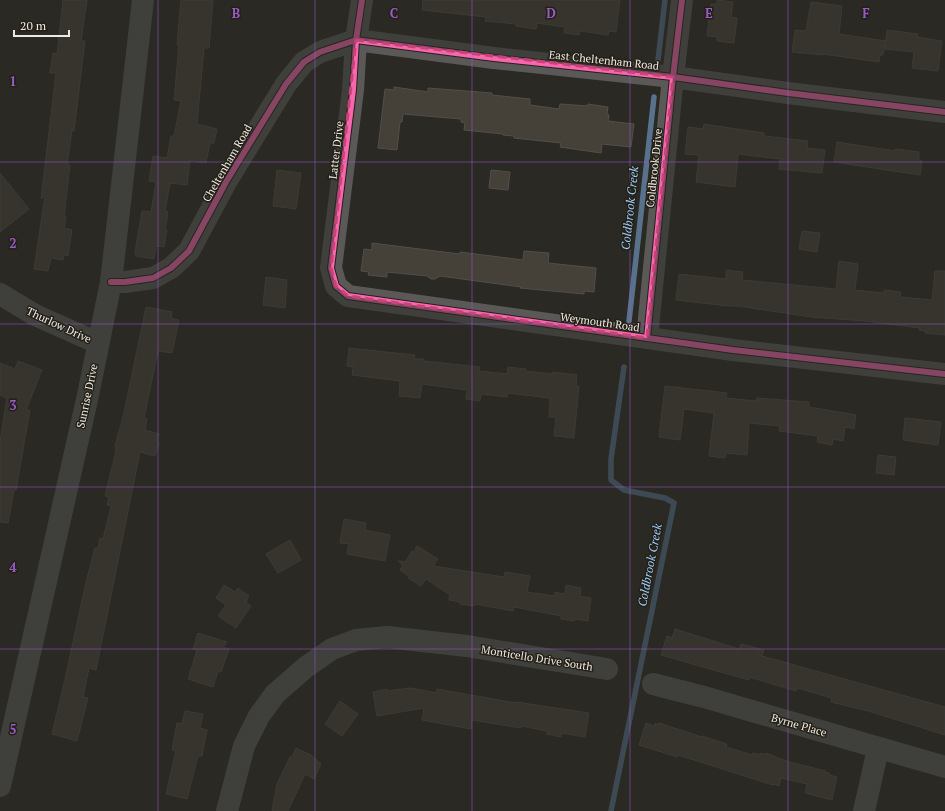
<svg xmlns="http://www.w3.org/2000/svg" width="945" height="811" viewBox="0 0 945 811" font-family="'PT Serif',serif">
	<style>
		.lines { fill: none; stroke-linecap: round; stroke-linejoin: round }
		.stream { stroke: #58728c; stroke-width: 5.5 }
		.building { fill: #454038; stroke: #514f4b }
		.minor { stroke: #5a5958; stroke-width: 22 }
		.cycleway-casing { stroke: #242017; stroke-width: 8 }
		.cycleway { stroke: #f766af; stroke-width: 6 }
		.marked { fill: none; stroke: #cb4276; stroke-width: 3; stroke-dasharray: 8 5; stroke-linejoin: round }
		.grid { fill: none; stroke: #985cc8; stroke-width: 1; stroke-opacity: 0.55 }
		.labels { text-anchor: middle; stroke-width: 3; stroke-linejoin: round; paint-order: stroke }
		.street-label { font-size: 11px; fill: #edeae4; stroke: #242017 }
		.water-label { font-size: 12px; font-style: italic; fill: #9ccdfe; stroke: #242017 }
		.grid-label { font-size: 13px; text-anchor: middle; font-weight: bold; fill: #985cc8; stroke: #242017; stroke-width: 3; stroke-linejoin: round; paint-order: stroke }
	</style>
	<rect width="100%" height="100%" fill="#2a2924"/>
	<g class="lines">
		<!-- stream -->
		<g class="stream">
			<polyline points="658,60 665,0"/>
			<polyline points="629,321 654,97"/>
			<polyline points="611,811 674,503 665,498 624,490 611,480 611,459 624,367"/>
		</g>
	</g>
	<!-- building -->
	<g class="building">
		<polygon points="63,0 87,0 81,41 85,41 74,131 72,130 67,165 70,165 64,217 66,217 64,228 72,230 68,256 64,255 63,260 51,258 48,271 34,269 45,196 41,199 56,73 50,73 53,53 57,54"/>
		<polygon points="181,0 213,0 209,48 204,48 197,124 217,129 214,143 210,143 206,163 190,160 187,185 170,183 165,211 168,212 165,230 167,230 164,247 156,246 154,259 136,256 135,252 142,211 151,212 156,182 149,181 153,156 167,158 171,136 174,136 181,101 174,100 179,45 177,45"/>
		<polygon points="423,0 620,0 616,32 609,31 608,35 580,31 579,35 564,33 565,27 537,23 536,29 516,26 516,24 485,21 486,17 422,10"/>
		<polygon points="717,0 733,2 731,17 737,18 734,43 717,41 717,37 707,36 711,4 717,4"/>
		<polygon points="811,2 842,6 839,34 886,41 883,55 880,55 879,62 823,54 823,55 792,52 795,30 806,31"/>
		<polygon points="887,30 918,34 917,37 942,41 938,71 912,68 914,52 885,49"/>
		<polygon points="394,87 428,92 428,88 492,93 492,95 530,99 530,105 559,109 560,104 588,106 588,104 608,107 607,114 609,115 608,121 634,124 631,147 602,144 601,153 560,147 561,143 514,138 514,136 503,135 503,134 464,130 465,123 461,122 461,119 403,114 402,122 400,122 397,150 378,148 385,89 394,90"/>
		<polygon points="704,124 764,133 764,136 808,141 807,148 825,150 822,173 779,169 780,159 738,154 735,187 696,182 699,155 685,154 688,127 703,129"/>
		<polygon points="837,142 895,151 895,149 919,152 919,160 922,161 920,175 834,162"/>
		<polygon points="277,170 301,173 296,209 273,206"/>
		<polygon points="491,170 510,172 508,190 489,188"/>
		<polygon points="0,173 29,209 0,232"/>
		<polygon points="802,231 820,233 817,252 799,249"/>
		<polygon points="372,243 460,254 460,252 523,260 524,251 549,253 548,263 596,268 594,292 584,291 584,294 520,288 521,287 440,276 435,279 431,279 427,276 387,272 387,277 368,275 369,272 361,271 364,249 372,250"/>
		<polygon points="839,261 858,264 855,290 884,293 884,290 901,292 900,297 932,300 935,271 945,271 945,335 925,333 926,331 919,330 920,328 865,321 811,317 738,306 728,306 676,300 679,274 726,279 726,270 743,272 742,280 836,289"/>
		<polygon points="266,277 287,280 285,308 263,305"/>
		<polygon points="146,307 172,312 171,318 179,320 172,353 158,351 144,418 147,419 145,430 159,434 157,441 159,442 155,456 140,452 96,670 89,668 83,697 88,698 77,741 52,734 66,675 86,582 95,548 98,548 100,538 103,539 111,506 107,505 109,497 105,496 115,455 116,446 115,446 124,413"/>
		<polygon points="349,348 415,355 414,359 424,359 424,361 480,367 479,371 507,374 508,367 526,369 525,371 553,374 553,372 577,375 576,386 579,386 574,438 554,436 556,417 549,417 550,398 507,393 507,397 481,394 480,401 466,399 467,390 422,384 420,398 399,396 400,381 352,375 353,367 347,366"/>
		<polygon points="18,361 42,370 26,410 30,410 16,490 14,490 8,523 0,522 0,441 7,398 0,395 0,363 15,369"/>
		<polygon points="665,386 727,393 726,398 757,401 757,398 809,402 809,407 856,415 854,429 845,427 843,441 833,439 832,445 817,442 818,436 779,431 780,426 749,423 747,455 726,453 725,458 709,456 714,413 684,409 680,440 659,437"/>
		<polygon points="905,418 941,422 938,445 903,440"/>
		<polygon points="878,455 896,457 894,475 876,473"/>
		<polygon points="344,519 366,523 365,530 390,535 385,561 347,554 349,544 340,543"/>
		<polygon points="290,540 301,560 278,573 266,554"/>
		<polygon points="417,546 438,559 433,566 504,577 505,572 530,576 527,592 555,596 555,592 565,594 566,585 581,588 580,596 591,598 588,621 575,619 574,621 561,619 561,616 514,607 513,611 475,604 474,606 460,604 460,602 449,600 450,595 426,579 421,586 408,578 410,577 400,570 403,565 398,561 405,562 412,551 413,553"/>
		<polygon points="224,585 235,592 238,588 249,596 246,602 251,606 236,628 218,616 226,605 216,598"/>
		<polygon points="675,629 739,649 741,644 764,650 762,656 945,707 945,735 868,711 831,702 832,698 797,688 796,691 749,677 749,680 661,655 667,636 672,638"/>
		<polygon points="198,633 227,642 223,647 229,649 221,672 218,671 213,687 188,679 197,650 193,649"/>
		<polygon points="410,688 437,693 437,689 516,703 516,702 589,713 585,737 561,733 561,737 547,734 547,731 521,726 520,728 472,720 471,729 422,720 424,708 377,716 373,692 387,689 387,691"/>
		<polygon points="340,701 358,714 342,736 325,724"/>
		<polygon points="185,711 203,714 200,728 207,730 202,756 198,756 187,799 166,794 176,751 172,750 177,723 182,724"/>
		<polygon points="646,723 655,726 655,723 659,725 659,723 702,737 702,736 727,744 726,747 752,755 753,753 761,755 761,753 766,755 766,753 786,761 826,771 825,772 829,773 829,775 837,777 832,800 805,793 807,784 781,778 779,786 773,784 773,785 678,755 677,757 639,745"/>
		<polygon points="296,748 311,755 321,764 314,779 305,774 288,811 272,811 277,784 290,757 292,757"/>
	</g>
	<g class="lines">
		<!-- minor -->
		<g class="minor">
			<polyline points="362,0 356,40 353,90 331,268 336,286 348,296 733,350 945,374"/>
			<polyline points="111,282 125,282 153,278 171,268 189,251 226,182 286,84 304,62 320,52 356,40 494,58 673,77 788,93 945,112"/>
			<polyline points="0,294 35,315 98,343"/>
			<polyline points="647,338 673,77 682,0"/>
			<polyline points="653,684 704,697 945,767"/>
			<polyline points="0,786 88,395 111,282 143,0"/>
			<polyline points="227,811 244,746 259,716 275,694 306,667 332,649 356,640 387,637 467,646 607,669"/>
			<polyline points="864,811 878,749"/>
		</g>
		<defs>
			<g id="cycleway">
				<polyline points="362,0 356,40 353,90 331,268 336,286 348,296 733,350 945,374"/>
				<polyline points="111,282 125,282 153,278 171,268 189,251 226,182 286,84 304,62 320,52 356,40 494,58 673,77 788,93 945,112"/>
				<polyline points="647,338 673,77 682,0"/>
			</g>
		</defs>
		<!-- cycleway casing -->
		<use href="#cycleway" class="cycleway-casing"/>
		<!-- cycleway -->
		<use href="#cycleway" class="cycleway"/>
	</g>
	<!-- marked area -->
	<path d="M0 0H945V811H0ZM356 40 673 77 647 338 348 296 336 286 331 268Z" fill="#2a2924" fill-opacity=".55" fill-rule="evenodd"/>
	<path class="marked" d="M356 40 673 77 647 338 348 296 336 286 331 268Z"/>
	<!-- grid -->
	<path class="grid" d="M158 0V811M315 0V811M472 0V811M630 0V811M788 0V811M0 162H945M0 324H945M0 487H945M0 649H945"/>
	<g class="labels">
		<!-- street labels -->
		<g class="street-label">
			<text transform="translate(604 60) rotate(6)" y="4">East Cheltenham Road</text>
			<text transform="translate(336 150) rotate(-83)" y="4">Latter Drive</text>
			<text transform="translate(227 163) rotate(-60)" y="4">Cheltenham Road</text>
			<text transform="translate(654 168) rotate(-84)" y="4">Coldbrook Drive</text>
			<text transform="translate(600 322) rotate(8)" y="4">Weymouth Road</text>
			<text transform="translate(59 325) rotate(25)" y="4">Thurlow Drive</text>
			<text transform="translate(87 396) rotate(-78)" y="4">Sunrise Drive</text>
			<text transform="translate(537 658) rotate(9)" y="4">Monticello Drive South</text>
			<text transform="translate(799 725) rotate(16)" y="4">Byrne Place</text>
		</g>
		<!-- water labels -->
		<g class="water-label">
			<text transform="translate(630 208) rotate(-84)" y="4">Coldbrook Creek</text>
			<text transform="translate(650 565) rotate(-79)" y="4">Coldbrook Creek</text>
		</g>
	</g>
	<g class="grid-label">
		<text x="236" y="18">B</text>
		<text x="394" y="18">C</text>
		<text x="551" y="18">D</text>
		<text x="709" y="18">E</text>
		<text x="866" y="18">F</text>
		<text x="13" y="86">1</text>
		<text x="13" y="248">2</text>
		<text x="13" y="410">3</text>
		<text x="13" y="572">4</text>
		<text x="13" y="734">5</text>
	</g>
	<!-- scale -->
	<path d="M14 30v6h55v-6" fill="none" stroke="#edeae4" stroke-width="2"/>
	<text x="20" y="30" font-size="12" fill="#edeae4" stroke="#242017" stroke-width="3" paint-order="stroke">20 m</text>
</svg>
